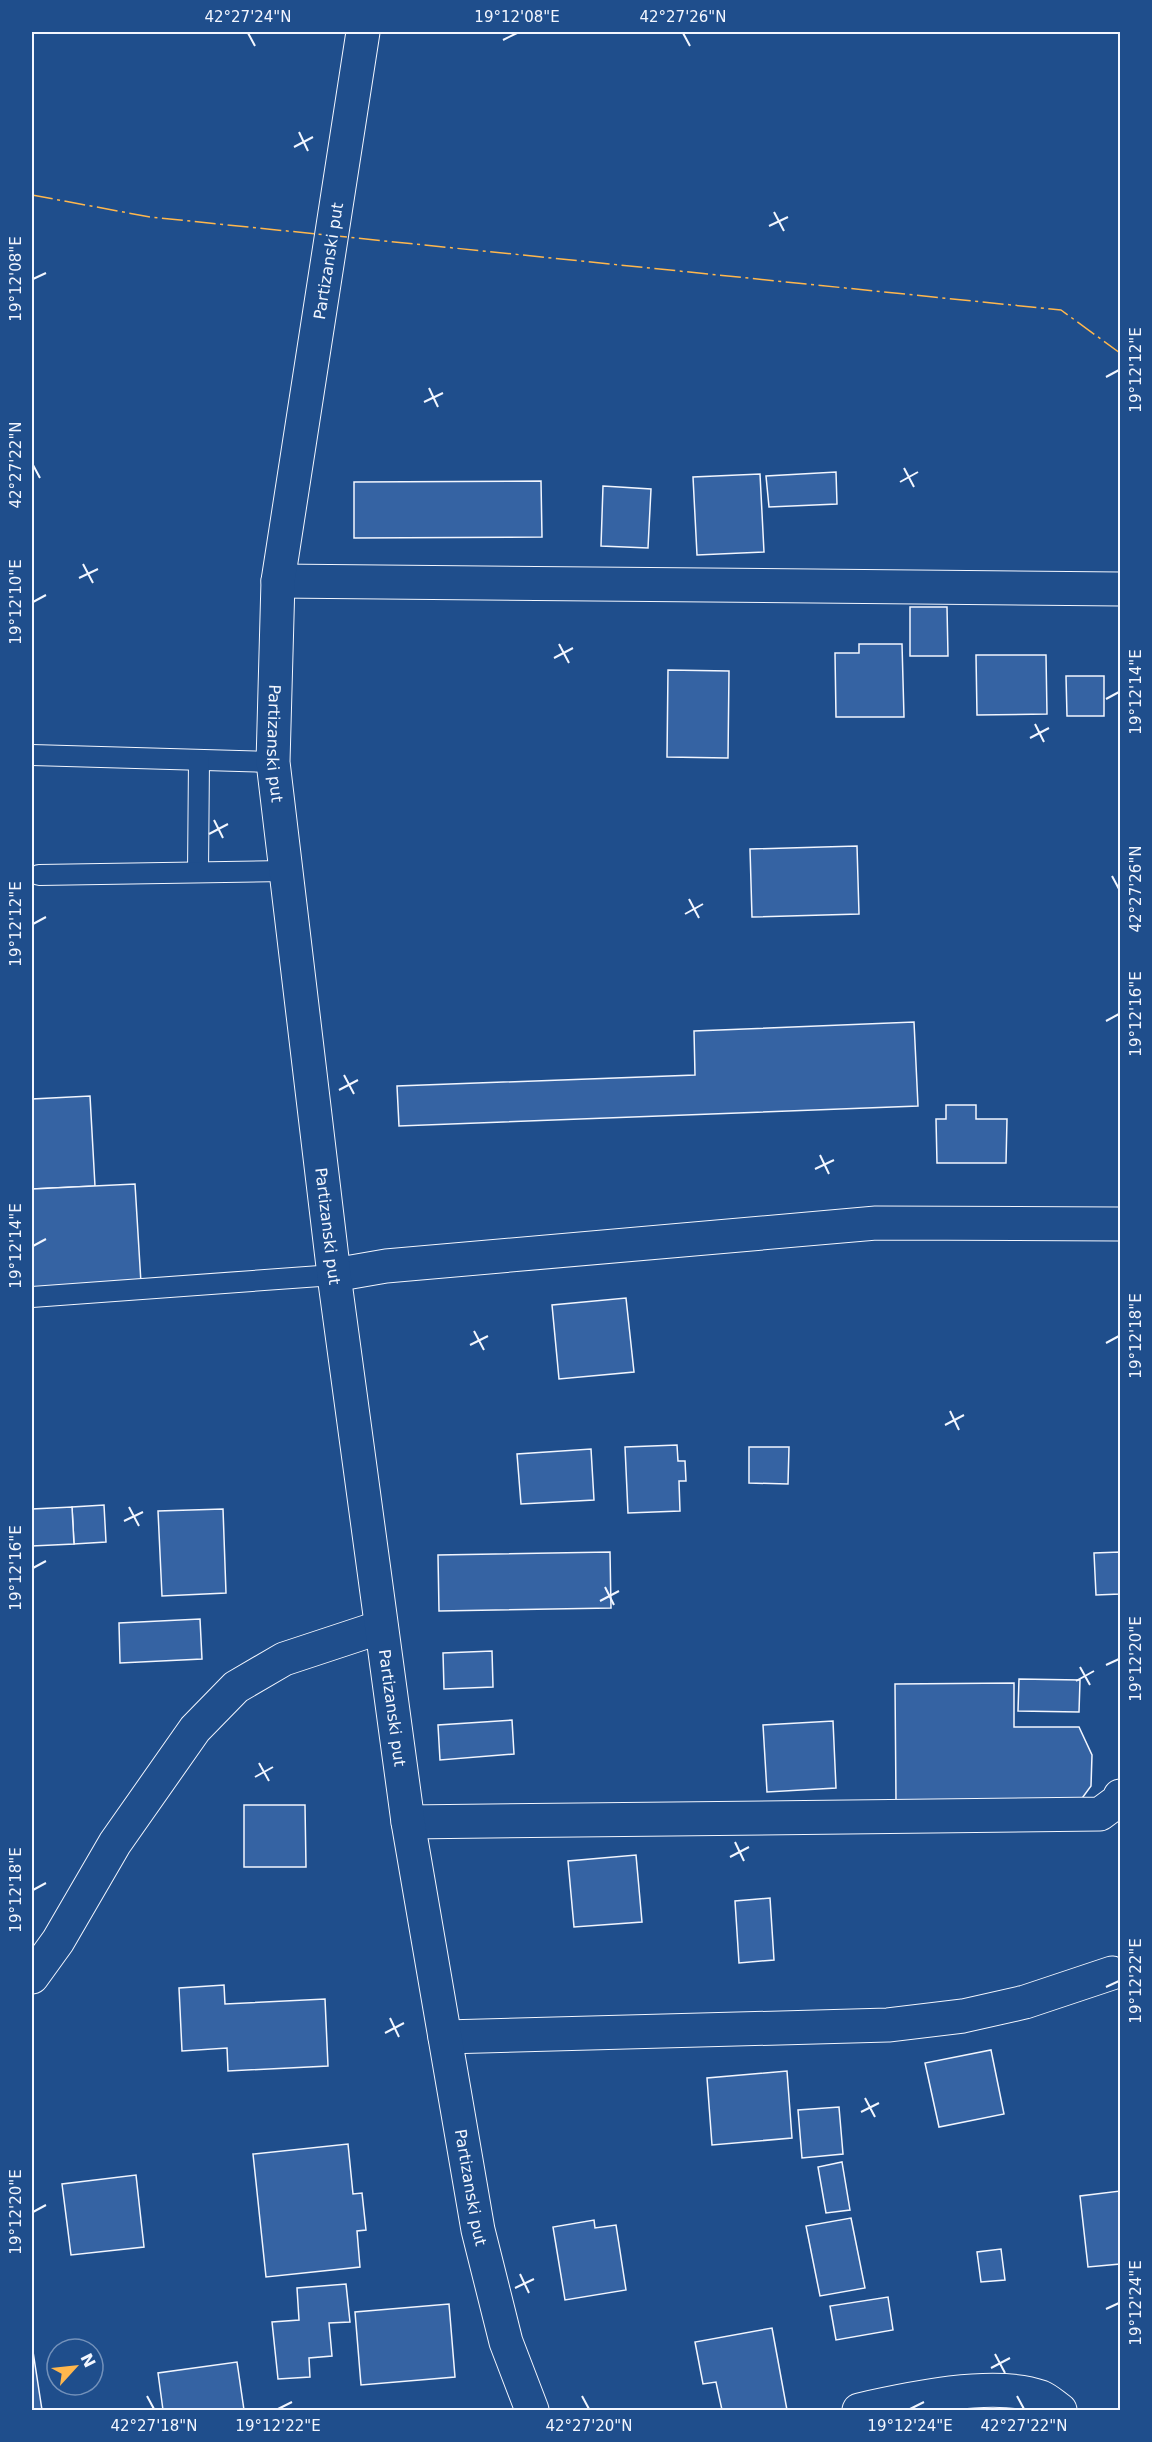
<svg xmlns="http://www.w3.org/2000/svg" width="1152" height="2442" viewBox="0 0 1152 2442" font-family="'DejaVu Sans',sans-serif">
	<style>
		.building { fill: #3563a3; stroke: #f2f6ff; stroke-width: 1.5 }
		.lines { fill: none; stroke-linecap: round; stroke-linejoin: round }
		.lane-casing { stroke: #f2f6ff; stroke-width: 22 }
		.street-casing { stroke: #f2f6ff; stroke-width: 35 }
		.secondary-casing { stroke: #f2f6ff; stroke-width: 35 }
		.lane { stroke: #1f4e8c; stroke-width: 20 }
		.street { stroke: #1f4e8c; stroke-width: 33 }
		.secondary { stroke: #1f4e8c; stroke-width: 33 }
		.power { stroke: #ffb74d; stroke-width: 1.5; stroke-dasharray: 21 4.5 3 4.5; stroke-linecap: butt }
		.ticks { fill: none; stroke: #f2f6ff; stroke-width: 2 }
		.labels { text-anchor: middle; stroke-width: 4.5; stroke-linejoin: round; paint-order: stroke }
		.street-label { font-size: 16px; fill: #f2f6ff; stroke: #1f4e8c }
		.neatline { fill: none; stroke: #f2f6ff; stroke-width: 2 }
		.ticks-label { font-size: 15px; text-anchor: middle; fill: #f2f6ff }
	</style>
	<rect width="100%" height="100%" fill="#1f4e8c"/>
	<!-- building -->
	<g class="building">
		<polygon points="836,472 837,504 769,507 766,476"/>
		<polygon points="760,474 764,552 697,555 693,477"/>
		<polygon points="541,481 542,537 354,538 354,482"/>
		<polygon points="603,486 651,489 648,548 601,546"/>
		<polygon points="910,607 947,607 948,656 910,656"/>
		<polygon points="859,644 902,644 904,717 836,717 835,653 859,653"/>
		<polygon points="976,655 1046,655 1047,714 977,715"/>
		<polygon points="668,670 729,671 728,758 667,757"/>
		<polygon points="1066,676 1104,676 1104,716 1067,716"/>
		<polygon points="857,846 859,914 752,917 750,849"/>
		<polygon points="914,1022 918,1106 399,1126 397,1086 695,1075 694,1031"/>
		<polygon points="90,1096 95,1186 32,1189 32,1099"/>
		<polygon points="946,1105 976,1105 976,1119 1007,1119 1006,1163 937,1163 936,1119 946,1119"/>
		<polygon points="135,1184 141,1283 32,1289 32,1189"/>
		<polygon points="626,1298 634,1372 559,1379 552,1305"/>
		<polygon points="677,1445 678,1461 685,1461 686,1481 679,1481 680,1511 628,1513 625,1447"/>
		<polygon points="749,1447 789,1447 788,1484 749,1483"/>
		<polygon points="591,1449 594,1500 521,1504 517,1454"/>
		<polygon points="104,1505 106,1542 74,1544 72,1507"/>
		<polygon points="72,1507 74,1544 32,1546 32,1509"/>
		<polygon points="223,1509 226,1593 162,1596 158,1511"/>
		<polygon points="610,1552 611,1608 439,1611 438,1555"/>
		<polygon points="1120,1552 1120,1594 1096,1595 1094,1553"/>
		<polygon points="200,1619 202,1659 120,1663 119,1623"/>
		<polygon points="492,1651 493,1687 444,1689 443,1653"/>
		<polygon points="1019,1679 1080,1680 1079,1712 1018,1711"/>
		<polygon points="1014,1683 1014,1727 1079,1727 1092,1755 1091,1786 1080,1801 896,1801 895,1684"/>
		<polygon points="512,1720 514,1754 440,1760 438,1725"/>
		<polygon points="833,1721 836,1788 767,1792 763,1725"/>
		<polygon points="244,1805 305,1805 306,1867 244,1867"/>
		<polygon points="636,1855 642,1922 574,1927 568,1861"/>
		<polygon points="770,1898 774,1960 739,1963 735,1901"/>
		<polygon points="224,1985 225,2004 325,1999 328,2066 228,2071 227,2048 182,2051 179,1988"/>
		<polygon points="991,2050 1004,2114 939,2127 925,2063"/>
		<polygon points="787,2071 792,2138 712,2145 707,2078"/>
		<polygon points="839,2107 843,2154 802,2158 798,2110"/>
		<polygon points="348,2144 353,2194 362,2193 366,2230 357,2231 360,2267 266,2277 253,2154"/>
		<polygon points="842,2162 850,2210 826,2213 818,2167"/>
		<polygon points="136,2175 144,2247 71,2255 62,2184"/>
		<polygon points="1120,2191 1120,2264 1088,2267 1080,2196"/>
		<polygon points="851,2218 865,2288 820,2296 806,2226"/>
		<polygon points="594,2220 595,2228 616,2225 626,2290 565,2300 553,2227"/>
		<polygon points="1001,2249 1005,2280 981,2282 977,2252"/>
		<polygon points="346,2284 350,2322 329,2323 332,2356 309,2358 310,2377 278,2379 272,2322 299,2320 297,2288"/>
		<polygon points="888,2297 893,2330 836,2340 830,2306"/>
		<polygon points="449,2304 455,2377 361,2385 355,2312"/>
		<polygon points="772,2328 787,2410 722,2410 716,2382 703,2384 695,2342"/>
		<polygon points="32,2345 42,2410 32,2410"/>
		<polygon points="237,2362 244,2410 163,2410 158,2373"/>
	</g>
	<g class="lines">
		<defs>
			<g id="lane">
				<polyline points="32,755 273,762"/>
				<polyline points="198,872 199,760"/>
				<polyline points="39,875 286,871"/>
				<polyline points="32,1297 334,1275"/>
			</g>
			<g id="street">
				<polyline points="278,581 1120,589"/>
				<polyline points="334,1275 386,1266 876,1223 1120,1224"/>
				<polyline points="408,1822 1100,1814 1119,1800 1120,1796"/>
				<polyline points="32,1977 58,1941 115,1843 195,1729 236,1687 284,1659 381,1627"/>
				<polyline points="445,2037 888,2025 963,2016 1025,2002 1112,1973"/>
				<path d="M859 2410C908 2399 994 2380 1041 2397 1048 2400 1054 2406 1060 2410"/>
			</g>
			<g id="secondary">
				<path id="s1" d="M363 32 278 581 273 762 334 1275 408 1822 478 2230 506 2342 532 2410"/>
			</g>
		</defs>
		<!-- lane casing -->
		<use href="#lane" class="lane-casing"/>
		<!-- street casing -->
		<use href="#street" class="street-casing"/>
		<!-- secondary casing -->
		<use href="#secondary" class="secondary-casing"/>
		<!-- lane -->
		<use href="#lane" class="lane"/>
		<!-- street -->
		<use href="#street" class="street"/>
		<!-- secondary -->
		<use href="#secondary" class="secondary"/>
		<!-- power -->
		<polyline class="power" points="32,195 150,217 1061,310 1120,353"/>
	</g>
	<!-- ticks -->
	<path class="ticks" d="M248 33 255 46M683 33 690 46M503 40 517 33M299 132 308 151M294 147 313 137M774 212 784 231M769 226 788 217M33 279 46 273M1106 377 1119 370M429 388 438 407M424 402 443 393M33 465 40 478M904 468 914 487M900 482 918 472M83 564 93 583M79 578 98 569M33 602 46 595M559 644 569 663M554 658 573 648M1106 699 1119 692M1035 724 1044 742M1030 738 1049 728M214 820 223 838M209 834 228 824M1112 876 1119 889M689 899 699 918M685 914 703 904M33 924 46 917M1106 1021 1119 1014M344 1075 354 1094M339 1090 358 1080M820 1155 829 1174M815 1169 834 1160M33 1246 46 1239M474 1331 484 1350M1106 1343 1119 1336M470 1345 488 1336M950 1411 959 1430M945 1425 964 1415M129 1507 139 1526M124 1521 143 1512M33 1568 46 1561M605 1587 614 1605M600 1601 619 1591M1106 1665 1119 1659M1080 1667 1090 1685M1076 1681 1094 1671M259 1763 269 1781M255 1777 273 1767M735 1842 744 1861M730 1857 749 1847M33 1890 46 1883M1106 1987 1119 1981M390 2018 399 2037M385 2033 404 2023M865 2098 875 2117M861 2112 879 2103M33 2212 46 2205M520 2274 529 2293M515 2288 534 2279M1106 2309 1119 2303M995 2354 1005 2373M991 2368 1010 2358M147 2396 154 2409M582 2396 589 2409M1017 2396 1024 2409M278 2409 292 2402M910 2409 924 2402"/>
	<g class="labels">
		<!-- street labels -->
		<g class="street-label">
			<text transform="translate(328 261) rotate(-81)" y="6">Partizanski put</text>
			<text dy="6" stroke="none"><textPath href="#s1" startOffset="718">Partizanski put</textPath></text>
			<text dy="6" stroke="none"><textPath href="#s1" startOffset="1204">Partizanski put</textPath></text>
			<text dy="6" stroke="none"><textPath href="#s1" startOffset="1690">Partizanski put</textPath></text>
			<text dy="6" stroke="none"><textPath href="#s1" startOffset="2176">Partizanski put</textPath></text>
		</g>
	</g>
	<!-- border -->
	<rect width="1152" height="2442" fill="none" stroke="#1f4e8c" stroke-width="66"/>
	<!-- north arrow -->
	<g transform="translate(75 2367) rotate(63)"><circle r="28" fill="#1f4e8c" stroke="#7391ba" stroke-width="1.5"/>
	<path d="M0-4.5L10 22L0 15L-10 22Z" fill="#ffb74d"/>
	<text y="-9" font-size="16" font-weight="bold" text-anchor="middle" fill="#f2f6ff">N</text>
	</g>
	<rect x="33" y="33" width="1086" height="2376" class="neatline"/>
	<g class="ticks-label">
		<text x="248" y="22">42°27'24"N</text>
		<text x="517" y="22">19°12'08"E</text>
		<text x="683" y="22">42°27'26"N</text>
		<text transform="translate(16 279) rotate(-90)" y="5">19°12'08"E</text>
		<text transform="translate(1136 370) rotate(-90)" y="5">19°12'12"E</text>
		<text transform="translate(16 465) rotate(-90)" y="5">42°27'22"N</text>
		<text transform="translate(16 602) rotate(-90)" y="5">19°12'10"E</text>
		<text transform="translate(1136 692) rotate(-90)" y="5">19°12'14"E</text>
		<text transform="translate(1136 889) rotate(-90)" y="5">42°27'26"N</text>
		<text transform="translate(16 924) rotate(-90)" y="5">19°12'12"E</text>
		<text transform="translate(1136 1014) rotate(-90)" y="5">19°12'16"E</text>
		<text transform="translate(16 1246) rotate(-90)" y="5">19°12'14"E</text>
		<text transform="translate(1136 1336) rotate(-90)" y="5">19°12'18"E</text>
		<text transform="translate(16 1568) rotate(-90)" y="5">19°12'16"E</text>
		<text transform="translate(1136 1659) rotate(-90)" y="5">19°12'20"E</text>
		<text transform="translate(16 1890) rotate(-90)" y="5">19°12'18"E</text>
		<text transform="translate(1136 1981) rotate(-90)" y="5">19°12'22"E</text>
		<text transform="translate(16 2212) rotate(-90)" y="5">19°12'20"E</text>
		<text transform="translate(1136 2303) rotate(-90)" y="5">19°12'24"E</text>
		<text x="154" y="2431">42°27'18"N</text>
		<text x="278" y="2431">19°12'22"E</text>
		<text x="589" y="2431">42°27'20"N</text>
		<text x="910" y="2431">19°12'24"E</text>
		<text x="1024" y="2431">42°27'22"N</text>
	</g>
</svg>
